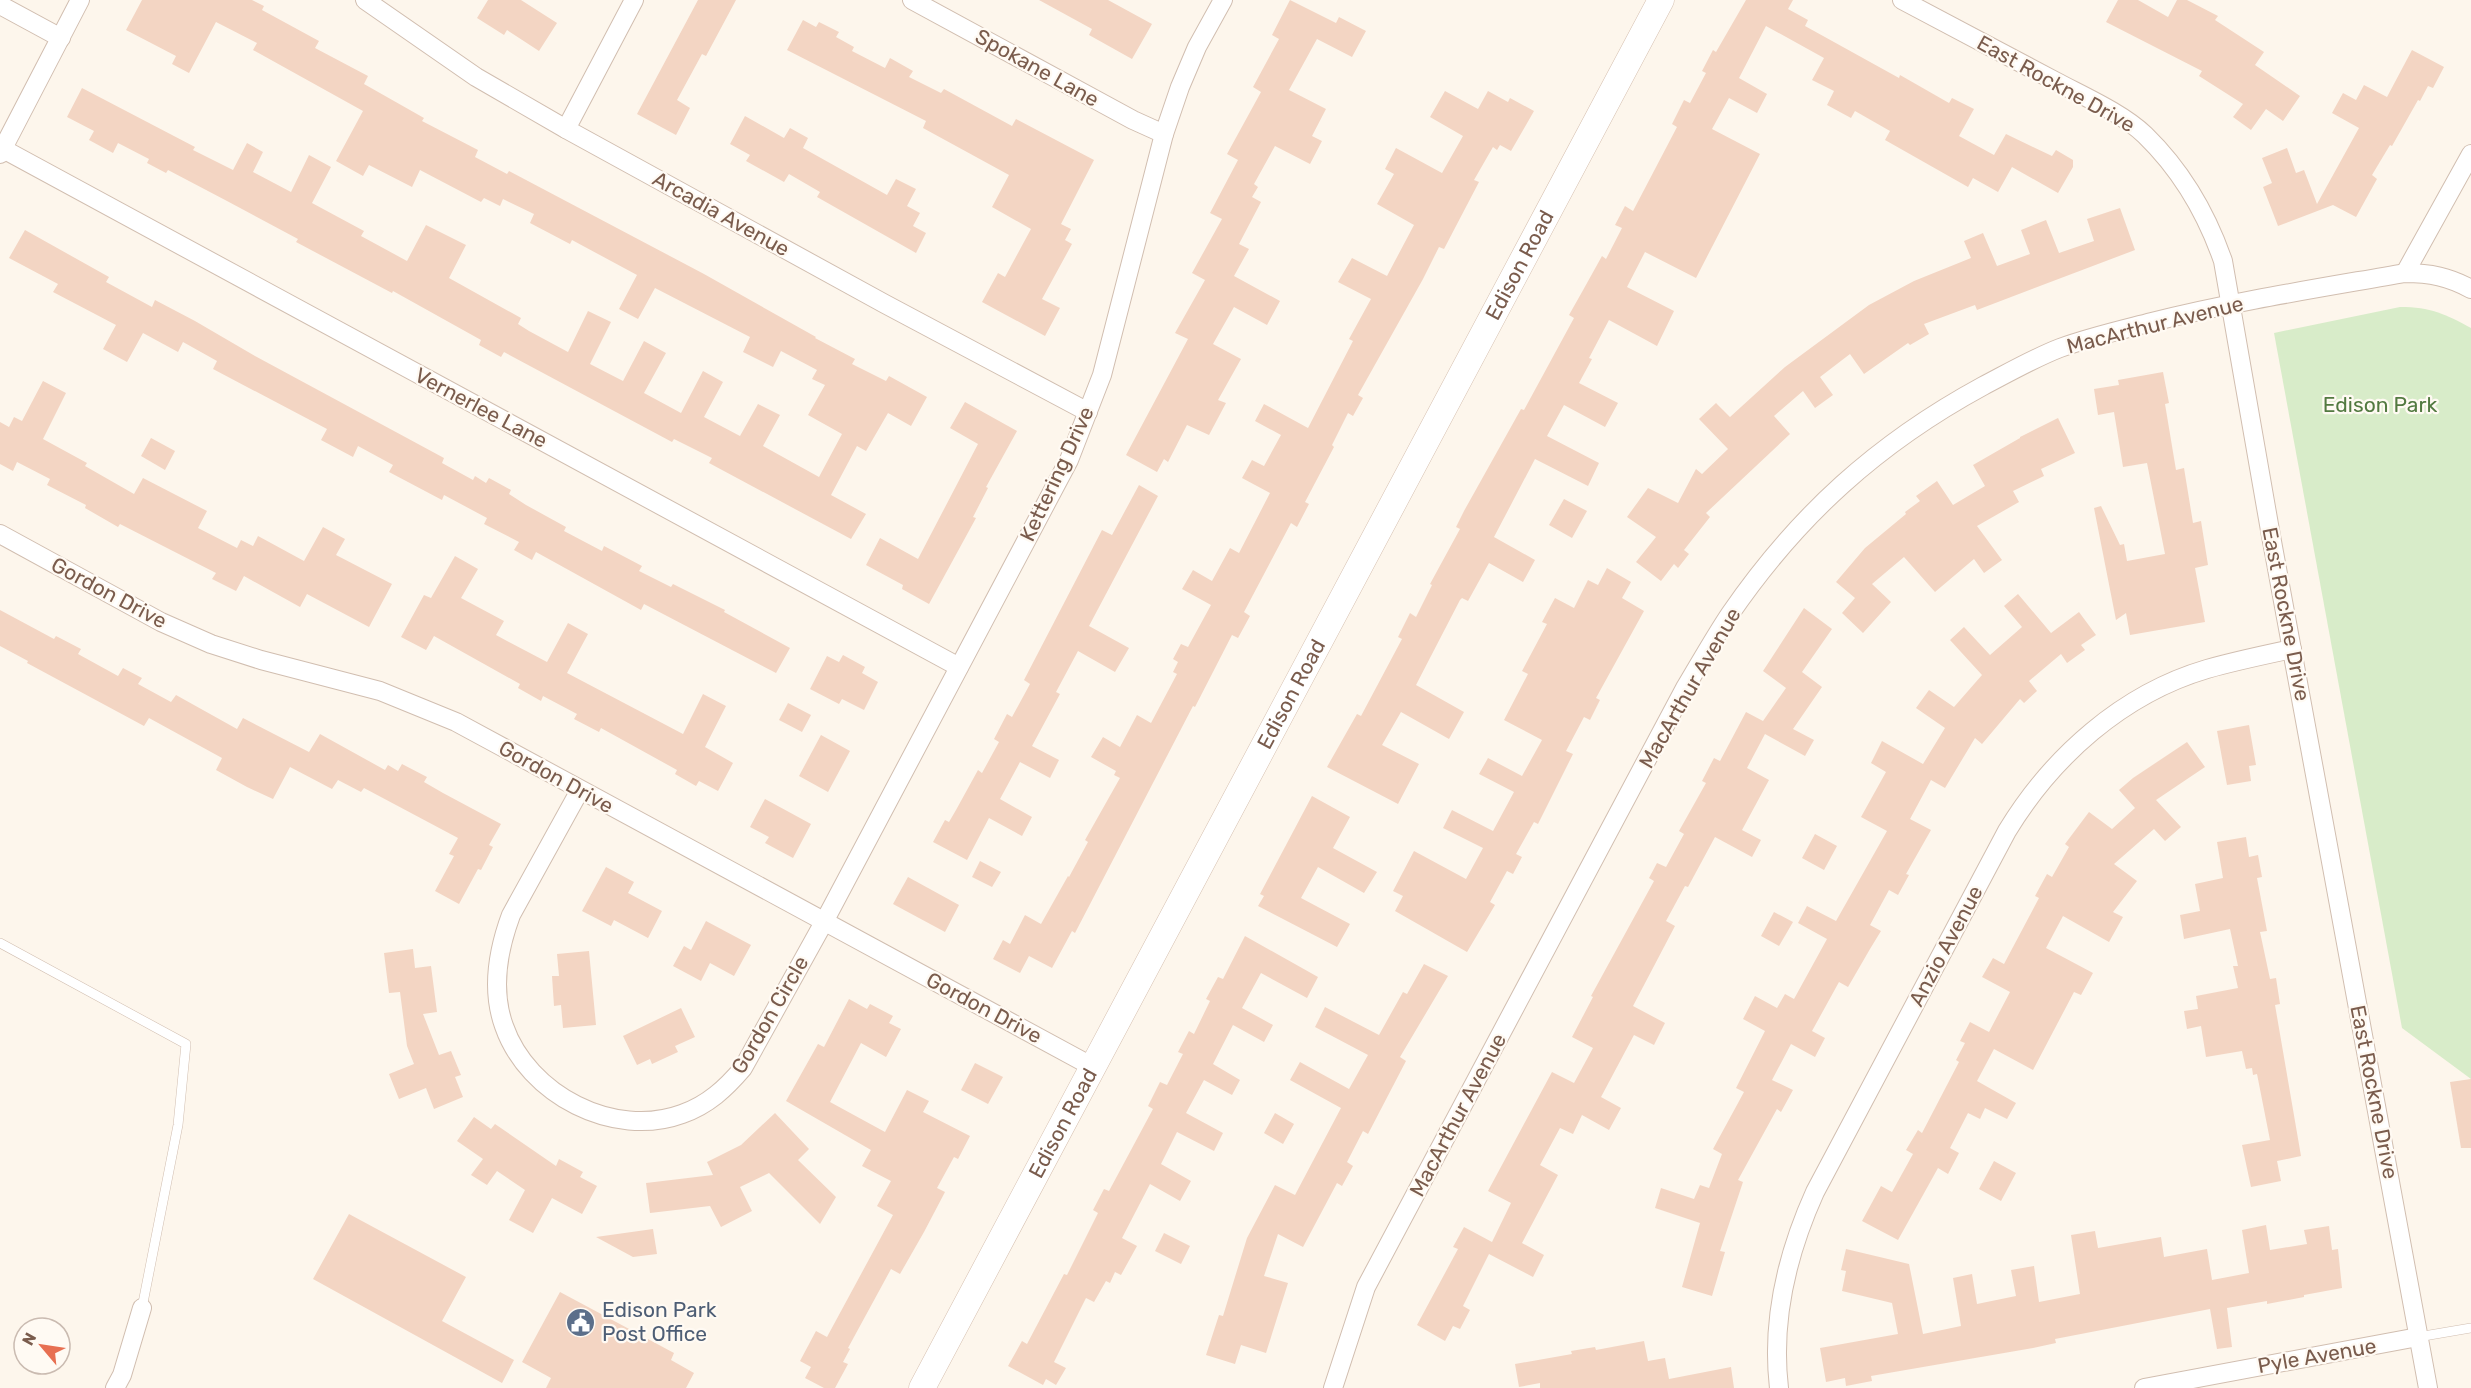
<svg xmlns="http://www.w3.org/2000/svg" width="2471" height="1388" viewBox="0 0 2471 1388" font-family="Rubik,sans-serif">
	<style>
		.green { fill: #d8ecc9 }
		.building { fill: #f3d5c3 }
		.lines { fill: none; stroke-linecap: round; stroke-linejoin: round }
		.lane-casing { stroke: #d1beb0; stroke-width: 10 }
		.street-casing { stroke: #d1beb0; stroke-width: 20 }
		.secondary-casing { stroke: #d6c0b0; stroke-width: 27 }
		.lane { stroke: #fff; stroke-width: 9 }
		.street { stroke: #fff; stroke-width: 18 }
		.secondary { stroke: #fff; stroke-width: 26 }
		.labels { text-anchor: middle; stroke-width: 4.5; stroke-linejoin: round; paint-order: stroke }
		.street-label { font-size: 21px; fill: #7a5c4d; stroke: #fffaf3 }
		.park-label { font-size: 21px; fill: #537a41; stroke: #fffaf3 }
		.service-label { font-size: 21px; fill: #4e5e75; stroke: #fffaf3; text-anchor: start }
	</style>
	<rect width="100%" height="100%" fill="#fdf6ec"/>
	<!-- green -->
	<path class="green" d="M2400 307C2431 307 2445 314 2471 328V1079L2402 1028 2274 333Z"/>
	<!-- building -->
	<g class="building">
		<polygon points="142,0 252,0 264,6 262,10 319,41 315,48 368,76 364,84 424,118 422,121 478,150 475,157 507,174 509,171 704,274 816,337 815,338 855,359 852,364 886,381 889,376 927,397 911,426 888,413 866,451 857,446 831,495 866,514 851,539 709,463 712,458 674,439 672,442 504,352 501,357 479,345 481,340 393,291 392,293 296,242 298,239 227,201 168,170 166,173 147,163 149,159 118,143 113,153 89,140 94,131 67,117 82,88 195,147 193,150 233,170 247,143 263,152 253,172 291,192 309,155 331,167 312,203 364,231 361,236 407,261 426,225 466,245 449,278 521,318 518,324 529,331 568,352 588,311 611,322 590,364 623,381 644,341 666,353 644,393 681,413 703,371 723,382 704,417 740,436 758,404 780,415 763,446 819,477 842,434 808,415 825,385 812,379 817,370 781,351 773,367 743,352 750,337 655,288 638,319 619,309 637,275 572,240 570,244 530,223 534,214 503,199 500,206 484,198 481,202 420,170 412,187 369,165 363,176 336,161 363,111 253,50 257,43 216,22 189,73 172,64 176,56 126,30"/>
		<polygon points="488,0 521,0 557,23 539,51 507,30 504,35 477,18"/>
		<polygon points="698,0 736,0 706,56 702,54 677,100 690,108 676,135 637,114"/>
		<polygon points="1039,0 1108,0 1152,24 1132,59 1089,35 1092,29"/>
		<polygon points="1290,0 1336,23 1339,17 1366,31 1352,57 1317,39 1289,90 1326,109 1312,136 1322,141 1310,164 1275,146 1254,184 1258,187 1252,197 1261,202 1239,244 1249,249 1234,276 1280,301 1267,325 1234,307 1213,344 1241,359 1218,400 1226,403 1209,435 1187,425 1168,462 1164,459 1157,472 1126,455 1188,339 1175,333 1205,280 1192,273 1222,219 1210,213 1238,160 1227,154 1261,92 1253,87 1279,39 1272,35"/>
		<polygon points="1746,0 1793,0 1788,9 1808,20 1805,26 1899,78 1900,75 1949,103 1952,98 1974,109 1959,136 1994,155 2006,134 2052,156 2056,150 2073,160 2073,167 2058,193 2012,167 1998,192 1973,178 1968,187 1885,140 1890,131 1855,111 1851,118 1827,105 1834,91 1812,80 1824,58 1766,26 1739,78 1767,94 1757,113 1729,98 1712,129 1760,154 1696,278 1645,252 1627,287 1674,311 1657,346 1609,320 1589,358 1592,359 1579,383 1618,403 1605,427 1564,405 1547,436 1599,463 1588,486 1535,459 1494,537 1535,560 1523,582 1489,563 1468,601 1462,598 1460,600 1416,685 1464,712 1449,739 1401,712 1382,745 1419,764 1398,804 1327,767 1357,714 1361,716 1402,639 1398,637 1410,613 1416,617 1432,585 1430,584 1460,529 1456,527 1464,511 1521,409 1524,410 1574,318 1569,315 1582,292 1602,256 1606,259 1622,228 1615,225 1625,206 1633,211 1677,127 1672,124 1684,100 1690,103 1706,73 1702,71 1713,50 1716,52"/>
		<polygon points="2118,0 2138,0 2168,17 2177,0 2187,0 2218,16 2215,20 2264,52 2255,65 2300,96 2283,121 2266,109 2251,130 2233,117 2243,104 2199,76 2202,71 2106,22"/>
		<polygon points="803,20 816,27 819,22 839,32 836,37 854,47 852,51 885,68 890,58 913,71 909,77 941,93 944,89 1012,126 1016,119 1094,160 1061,224 1071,229 1065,240 1072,244 1042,299 1060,308 1045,336 982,302 998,273 1005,277 1031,229 992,207 1009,175 923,128 926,121 787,50"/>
		<polygon points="2412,50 2444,67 2433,88 2428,86 2420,101 2418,100 2392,146 2390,145 2372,175 2377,179 2356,217 2333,205 2278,226 2263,187 2272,183 2262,158 2287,148 2296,173 2304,170 2317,204 2359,128 2332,113 2343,93 2356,100 2364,85 2387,97"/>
		<polygon points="1445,91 1478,109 1488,91 1508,102 1510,98 1534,111 1511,151 1500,145 1497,150 1493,147 1474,180 1479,182 1444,249 1439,247 1423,279 1358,395 1363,398 1353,416 1348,413 1332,445 1334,447 1305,502 1309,504 1297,527 1291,523 1244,612 1250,616 1238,638 1232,635 1195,707 1193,706 1075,933 1072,931 1052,968 1029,956 1020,973 993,959 1003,940 1010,944 1025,915 1041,924 1068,876 1069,877 1088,842 1085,840 1120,778 1114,775 1116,771 1091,757 1103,737 1120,747 1137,715 1151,723 1177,674 1173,672 1178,662 1173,659 1181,644 1188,647 1211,605 1182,589 1193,570 1212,581 1230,548 1239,553 1270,493 1242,478 1252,460 1264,466 1281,435 1255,421 1264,404 1308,428 1353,341 1349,339 1371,299 1338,282 1352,258 1387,276 1414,225 1377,204 1394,174 1385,169 1396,148 1442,173 1463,136 1430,117"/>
		<polygon points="745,116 784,138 790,128 808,138 803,148 887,195 896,179 916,189 907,206 920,213 913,226 926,233 916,253 817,197 820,192 789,174 784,182 746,161 750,155 730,144"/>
		<polygon points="2120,208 2135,250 1977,310 1975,305 1924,324 1929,334 1910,345 1908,343 1864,374 1850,354 1820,377 1833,395 1815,408 1803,391 1774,416 1790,434 1706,513 1710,517 1684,550 1689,554 1678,568 1674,564 1661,581 1636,562 1656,537 1627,517 1648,488 1678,503 1696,469 1702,474 1728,449 1699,419 1716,403 1730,417 1785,367 1869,305 1914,281 1971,258 1964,241 1983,233 1997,266 2030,254 2021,230 2046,220 2059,253 2094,241 2087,219"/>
		<polygon points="25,230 109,277 106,282 152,307 155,300 195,321 255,356 444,458 442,463 473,480 475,476 486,483 489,478 511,490 509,494 526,505 566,527 564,531 602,551 604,546 642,566 639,571 671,587 673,584 725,610 724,612 790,648 776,673 644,604 641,610 536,552 532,560 514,550 519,542 484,524 487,518 444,495 442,500 389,472 393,465 358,446 353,457 321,440 327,429 213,369 217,361 183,342 178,352 143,333 127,362 103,349 116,325 53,292 58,284 9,258"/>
		<polygon points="2163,372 2169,403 2165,404 2176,470 2184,468 2193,523 2201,521 2208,565 2195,568 2205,622 2130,635 2126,613 2116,620 2094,508 2101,506 2120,545 2124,544 2127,561 2165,554 2147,463 2123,467 2114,412 2098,415 2094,389 2119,385 2118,380"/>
		<polygon points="43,381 66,393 43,439 87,463 85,466 134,494 143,478 207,511 198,528 237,548 241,540 253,546 258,536 304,561 323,527 345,539 336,555 392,584 369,627 307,594 300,607 244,576 236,591 212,579 216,573 120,524 118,527 85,508 86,505 47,485 50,479 17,462 13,471 0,464 0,422 9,427 14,417 22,421"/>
		<polygon points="965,402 1017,431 986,487 988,488 973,517 976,518 929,604 902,589 903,585 866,565 880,538 918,559 978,444 950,428"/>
		<polygon points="2058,418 2075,453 2041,469 2044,476 2013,491 2019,502 1977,526 2002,560 1984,573 1974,559 1935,592 1904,557 1872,584 1891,602 1863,633 1842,613 1855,598 1836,582 1865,548 1906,514 1905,512 1920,501 1916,496 1937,481 1953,505 1985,486 1973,465 2020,438 2020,437"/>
		<polygon points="151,438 175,451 165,470 141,456"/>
		<polygon points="1139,485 1158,496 1089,626 1129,648 1115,672 1078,651 1056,692 1060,694 1032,746 1059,760 1050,778 1020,762 1000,799 1032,817 1022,836 989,818 967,860 933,842 945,820 949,822 956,810 978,770 982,773 999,742 994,739 1007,714 1012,717 1030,684 1024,680 1102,530 1112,535"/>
		<polygon points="1564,499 1587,511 1572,538 1549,525"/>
		<polygon points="455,556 478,569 461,598 504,621 496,635 507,641 547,662 568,623 588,634 567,673 683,734 703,694 726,706 705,747 733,763 718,791 699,781 696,786 675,774 677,770 601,728 599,732 574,719 577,714 543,696 541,701 518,688 520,684 434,636 426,650 401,637 424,595 431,598"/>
		<polygon points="1607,568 1631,582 1622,598 1644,611 1596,698 1600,700 1590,720 1584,717 1566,751 1573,754 1538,824 1534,822 1516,854 1522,857 1513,874 1507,871 1490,902 1495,905 1467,952 1395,911 1403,896 1393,891 1414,851 1466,879 1483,848 1443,828 1452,810 1493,831 1514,792 1479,774 1488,758 1522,776 1542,740 1504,720 1528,674 1522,671 1547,624 1542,622 1555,598 1574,608 1588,580 1598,585"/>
		<polygon points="2018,594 2051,633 2079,612 2096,635 2081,645 2085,650 2067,663 2061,654 2029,681 2037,691 2024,703 2020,699 1982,744 1975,738 1945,788 1931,780 1910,819 1931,830 1906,874 1909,875 1898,895 1889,890 1870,925 1881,931 1870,949 1848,987 1839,982 1812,1031 1825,1038 1815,1057 1791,1044 1772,1080 1793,1090 1781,1112 1777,1109 1738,1180 1743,1182 1720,1251 1725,1252 1712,1296 1682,1287 1700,1223 1655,1208 1661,1188 1694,1199 1700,1185 1709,1188 1722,1154 1713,1149 1744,1092 1736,1088 1765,1031 1743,1019 1755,996 1777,1008 1785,994 1794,999 1827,939 1798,923 1807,906 1836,921 1887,831 1861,817 1886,772 1871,763 1882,741 1923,764 1945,728 1916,708 1929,690 1954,707 1982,675 1950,640 1964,627 1990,655 2022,627 2004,606"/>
		<polygon points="1804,608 1832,629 1802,672 1822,687 1793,729 1814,740 1805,756 1765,734 1747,768 1769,780 1742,830 1761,840 1752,857 1715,837 1688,887 1685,886 1666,921 1675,926 1633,1006 1665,1023 1654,1045 1634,1035 1601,1097 1621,1108 1609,1130 1582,1115 1573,1134 1560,1128 1540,1165 1558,1175 1522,1243 1544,1255 1533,1277 1489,1254 1463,1306 1470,1310 1460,1329 1453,1326 1445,1341 1417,1325 1458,1249 1453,1247 1464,1227 1492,1242 1511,1203 1488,1191 1552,1072 1574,1083 1593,1048 1572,1037 1593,997 1591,996 1654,881 1649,878 1657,863 1666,867 1684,834 1679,831 1706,783 1702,781 1714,758 1720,761 1746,712 1763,721 1786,688 1763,671"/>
		<polygon points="0,610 54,639 56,636 81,649 78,654 118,676 123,668 142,678 138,684 171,702 176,695 237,729 243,718 309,752 320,734 385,770 388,765 398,771 402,764 427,777 424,782 443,793 501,824 489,845 493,847 481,870 478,869 459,904 435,891 454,856 449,854 458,838 364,788 361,792 338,780 332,789 290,767 273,799 247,787 216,770 222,758 149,718 144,726 27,663 28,661 0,646"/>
		<polygon points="843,655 865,667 862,673 878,682 864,710 842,699 839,704 810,689 827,656 839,662"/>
		<polygon points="788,703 811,715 802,732 779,720"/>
		<polygon points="2249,725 2256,765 2249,766 2251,781 2227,785 2217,731"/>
		<polygon points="821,735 850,751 828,792 799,776"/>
		<polygon points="2187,742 2205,767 2156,800 2181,827 2165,841 2154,829 2114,864 2137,881 2113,912 2123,917 2109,942 2063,916 2046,948 2093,973 2081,995 2074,992 2033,1070 1994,1049 1977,1081 2016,1103 2007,1119 1985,1108 1980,1119 1968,1113 1950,1148 1959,1153 1948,1174 1938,1168 1898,1240 1862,1221 1881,1186 1892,1192 1913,1154 1906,1150 1918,1130 1922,1133 1959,1062 1956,1060 1965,1043 1960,1041 1970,1022 1989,1032 2010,992 1982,977 1993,958 2004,964 2039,898 2035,896 2047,874 2052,877 2069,847 2065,844 2089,812 2112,829 2135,808 2119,790 2133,778"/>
		<polygon points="1312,796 1350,817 1333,848 1377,872 1364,893 1318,867 1301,898 1350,924 1337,947 1258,906 1264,896 1260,894"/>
		<polygon points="765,799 811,824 793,858 765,843 769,837 750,827"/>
		<polygon points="1815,834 1837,846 1824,870 1802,858"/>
		<polygon points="2246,837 2249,857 2258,855 2262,877 2257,878 2267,931 2260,932 2270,979 2276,978 2280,1004 2275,1005 2301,1156 2277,1161 2281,1181 2251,1187 2242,1145 2270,1140 2257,1074 2253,1075 2252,1068 2246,1069 2242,1051 2206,1057 2201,1026 2187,1029 2184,1011 2198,1009 2196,996 2238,988 2233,966 2238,966 2230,929 2184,939 2180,915 2200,911 2195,884 2223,878 2217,842"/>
		<polygon points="980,861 1001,872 992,887 972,877"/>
		<polygon points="606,867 634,882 628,893 662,911 648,938 614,920 611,926 582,911"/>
		<polygon points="908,877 959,905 945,932 893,904"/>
		<polygon points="1774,912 1793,922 1779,946 1761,936"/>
		<polygon points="706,921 751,945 734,976 710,963 701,981 673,966 684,946 691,950"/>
		<polygon points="1245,936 1318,977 1307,998 1261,973 1242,1008 1273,1025 1264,1042 1233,1025 1213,1064 1240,1080 1232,1095 1204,1080 1186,1113 1223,1133 1214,1151 1177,1132 1161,1164 1191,1181 1180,1201 1150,1184 1122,1238 1137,1246 1121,1275 1115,1272 1110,1283 1106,1281 1094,1302 1086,1298 1054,1362 1066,1368 1056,1385 1046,1379 1043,1385 1008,1366 1022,1341 1027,1344 1064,1274 1067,1275 1098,1213 1093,1210 1104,1189 1109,1191 1153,1109 1148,1106 1160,1082 1167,1085 1183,1054 1178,1052 1189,1031 1194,1034 1210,1001 1206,999 1218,977 1223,979"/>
		<polygon points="413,949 415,968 431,966 437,1012 423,1014 439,1055 451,1051 461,1075 455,1077 463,1097 434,1109 426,1088 399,1099 389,1074 414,1064 407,1046 400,992 389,993 384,953"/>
		<polygon points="589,951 596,1025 563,1028 561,1005 554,1006 552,976 559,976 557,954"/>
		<polygon points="1424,964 1448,976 1400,1057 1406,1061 1368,1134 1363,1131 1347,1162 1353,1166 1342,1186 1337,1183 1303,1247 1278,1234 1264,1276 1288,1283 1266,1353 1241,1345 1235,1364 1206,1355 1219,1315 1223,1316 1247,1238 1275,1185 1295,1195 1341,1108 1290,1080 1300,1062 1349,1089 1368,1055 1315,1027 1325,1007 1379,1035 1403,992 1407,994"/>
		<polygon points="849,999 867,1009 870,1004 893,1016 889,1023 901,1029 886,1057 861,1043 830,1102 885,1132 907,1090 929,1101 923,1112 970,1136 958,1159 954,1157 937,1188 945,1192 924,1232 900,1274 891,1269 848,1348 850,1349 843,1362 848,1364 835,1388 824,1388 805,1378 811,1367 800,1361 816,1331 827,1337 893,1215 877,1206 891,1181 862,1166 871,1150 786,1101 818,1044 824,1047"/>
		<polygon points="681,1008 695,1037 675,1046 678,1052 652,1064 650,1059 637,1065 623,1036"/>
		<polygon points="975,1063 1003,1077 988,1104 961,1090"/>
		<polygon points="2471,1079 2471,1148 2461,1148 2450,1082"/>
		<polygon points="775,1113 809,1149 798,1160 836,1197 820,1224 769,1173 740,1187 752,1211 721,1227 710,1206 650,1213 646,1183 713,1175 707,1162 741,1145"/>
		<polygon points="1275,1113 1294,1124 1283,1144 1264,1133"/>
		<polygon points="474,1117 491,1129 495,1124 556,1166 559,1159 583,1172 580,1177 597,1186 582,1214 552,1198 533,1233 509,1220 525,1190 497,1171 487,1185 471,1175 483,1159 457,1141"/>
		<polygon points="1994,1161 2016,1173 2001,1201 1979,1189"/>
		<polygon points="349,1214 466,1277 442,1321 514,1360 502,1383 313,1279"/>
		<polygon points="2266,1225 2270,1250 2307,1244 2304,1230 2329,1226 2332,1250 2338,1249 2342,1288 2304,1295 2304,1297 2267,1304 2267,1301 2227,1308 2232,1347 2217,1349 2210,1309 2055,1339 2056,1343 2033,1348 1871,1376 1872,1381 1846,1386 1845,1378 1826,1382 1820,1348 1898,1334 1892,1303 1842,1291 1846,1271 1841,1270 1846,1249 1909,1264 1923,1334 1961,1326 1953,1278 1972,1274 1977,1304 2016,1296 2011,1270 2034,1266 2039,1302 2080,1294 2071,1235 2095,1231 2098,1248 2161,1237 2164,1257 2207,1249 2212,1280 2249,1273 2242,1230"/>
		<polygon points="653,1229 657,1254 633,1257 596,1237"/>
		<polygon points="1164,1233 1190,1246 1181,1264 1155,1251"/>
		<polygon points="560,1292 674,1353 671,1360 694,1373 686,1388 546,1388 551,1378 522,1362"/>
		<polygon points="1644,1341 1648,1361 1665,1358 1669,1379 1731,1367 1734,1388 1540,1388 1540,1383 1519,1387 1515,1364 1572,1354 1571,1351 1595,1347 1596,1350"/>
	</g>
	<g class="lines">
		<defs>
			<g id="lane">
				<polyline points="0,943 186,1044 178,1125 142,1308"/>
				<polyline points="2418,1337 2471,1328"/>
			</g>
			<g id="street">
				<polyline points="365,0 476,77 566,129 885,304 1088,412"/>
				<polyline points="912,0 1133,120 1164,134"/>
				<path d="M1902 0C1953 27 2004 54 2055 81 2083 96 2122 113 2145 135 2182 171 2206 212 2223 261L2271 536 2428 1388"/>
				<polyline points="0,5 61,38"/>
				<polyline points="566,129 634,0"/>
				<polyline points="3,149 959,667"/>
				<polyline points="0,154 80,0"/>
				<polyline points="2405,273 2471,154"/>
				<polyline points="0,534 161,622 211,644 261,660 380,691 456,722 1093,1067"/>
				<path d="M580 790 511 915C498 950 491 990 504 1026 528 1095 614 1139 682 1114 708 1105 726 1088 743 1068L824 922 1069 460 1102 375 1164 134 1180 87 1197 47 1223 0"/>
				<polyline points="115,1388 122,1375 142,1308"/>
				<path d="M1333 1388 1366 1287 1685 688C1700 663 1714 638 1730 614 1798 515 1878 443 1983 386 2008 373 2034 358 2060 348 2090 337 2121 330 2152 322 2236 301 2320 288 2405 273 2430 273 2449 277 2471 289"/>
				<path d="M1779 1388C1771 1320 1787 1254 1815 1192L2007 831C2052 757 2122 694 2207 669 2235 661 2264 655 2292 649"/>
				<polyline points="2144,1388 2418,1337"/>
			</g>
			<g id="secondary">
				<path id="s1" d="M922 1388 1661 0"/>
			</g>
		</defs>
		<!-- lane casing -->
		<use href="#lane" class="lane-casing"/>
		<!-- street casing -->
		<use href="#street" class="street-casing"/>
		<!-- secondary casing -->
		<use href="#secondary" class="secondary-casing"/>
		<!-- lane -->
		<use href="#lane" class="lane"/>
		<!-- street -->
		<use href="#street" class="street"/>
		<!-- secondary -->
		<use href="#secondary" class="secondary"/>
	</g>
	<!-- icons -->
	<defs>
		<symbol id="civic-disc" viewBox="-11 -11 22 22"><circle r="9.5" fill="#5c6f8a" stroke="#fffaf3"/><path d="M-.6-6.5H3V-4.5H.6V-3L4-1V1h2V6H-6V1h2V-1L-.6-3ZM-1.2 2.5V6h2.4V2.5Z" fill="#fff"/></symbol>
	</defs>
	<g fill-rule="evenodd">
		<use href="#civic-disc" x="564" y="1306" width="33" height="33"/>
	</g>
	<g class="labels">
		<!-- street labels -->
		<g class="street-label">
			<text transform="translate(1037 68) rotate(29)" y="7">Spokane Lane</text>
			<text transform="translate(2056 84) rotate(29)" y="7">East Rockne Drive</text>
			<text transform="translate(721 214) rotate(29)" y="7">Arcadia Avenue</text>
			<text dy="7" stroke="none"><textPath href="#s1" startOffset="1272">Edison Road</textPath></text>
			<text transform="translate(2155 325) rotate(-14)" y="7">MacArthur Avenue</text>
			<text transform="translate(481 408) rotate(28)" y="7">Vernerlee Lane</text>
			<text transform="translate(1057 474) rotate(-65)" y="7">Kettering Drive</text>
			<text transform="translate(109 593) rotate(28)" y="7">Gordon Drive</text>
			<text transform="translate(2286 614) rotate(79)" y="7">East Rockne Drive</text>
			<text transform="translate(1690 688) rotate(-60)" y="7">MacArthur Avenue</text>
			<text dy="7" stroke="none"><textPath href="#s1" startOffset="786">Edison Road</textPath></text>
			<text transform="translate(556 777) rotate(29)" y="7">Gordon Drive</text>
			<text transform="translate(1946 946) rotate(-62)" y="7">Anzio Avenue</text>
			<text transform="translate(984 1008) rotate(28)" y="7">Gordon Drive</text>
			<text transform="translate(770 1015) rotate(-60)" y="7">Gordon Circle</text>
			<text transform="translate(2374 1092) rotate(79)" y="7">East Rockne Drive</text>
			<text transform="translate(1458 1115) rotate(-62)" y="7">MacArthur Avenue</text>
			<text dy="7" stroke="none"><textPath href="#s1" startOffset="300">Edison Road</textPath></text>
			<text transform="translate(2317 1356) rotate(-10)" y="7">Pyle Avenue</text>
		</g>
		<!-- park labels -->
		<g class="park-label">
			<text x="2380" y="412">Edison Park</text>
		</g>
		<!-- service labels -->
		<g class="service-label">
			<text x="602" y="1317">Edison Park<tspan x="602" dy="24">Post Office</tspan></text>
		</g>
	</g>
	<!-- north arrow -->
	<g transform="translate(42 1346) rotate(299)"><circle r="28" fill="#fffaf3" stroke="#cabbb1" stroke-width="1.5"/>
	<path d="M0-4.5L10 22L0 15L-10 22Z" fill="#e76f51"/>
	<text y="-9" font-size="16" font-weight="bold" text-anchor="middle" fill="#7a5c4d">N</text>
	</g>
</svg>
